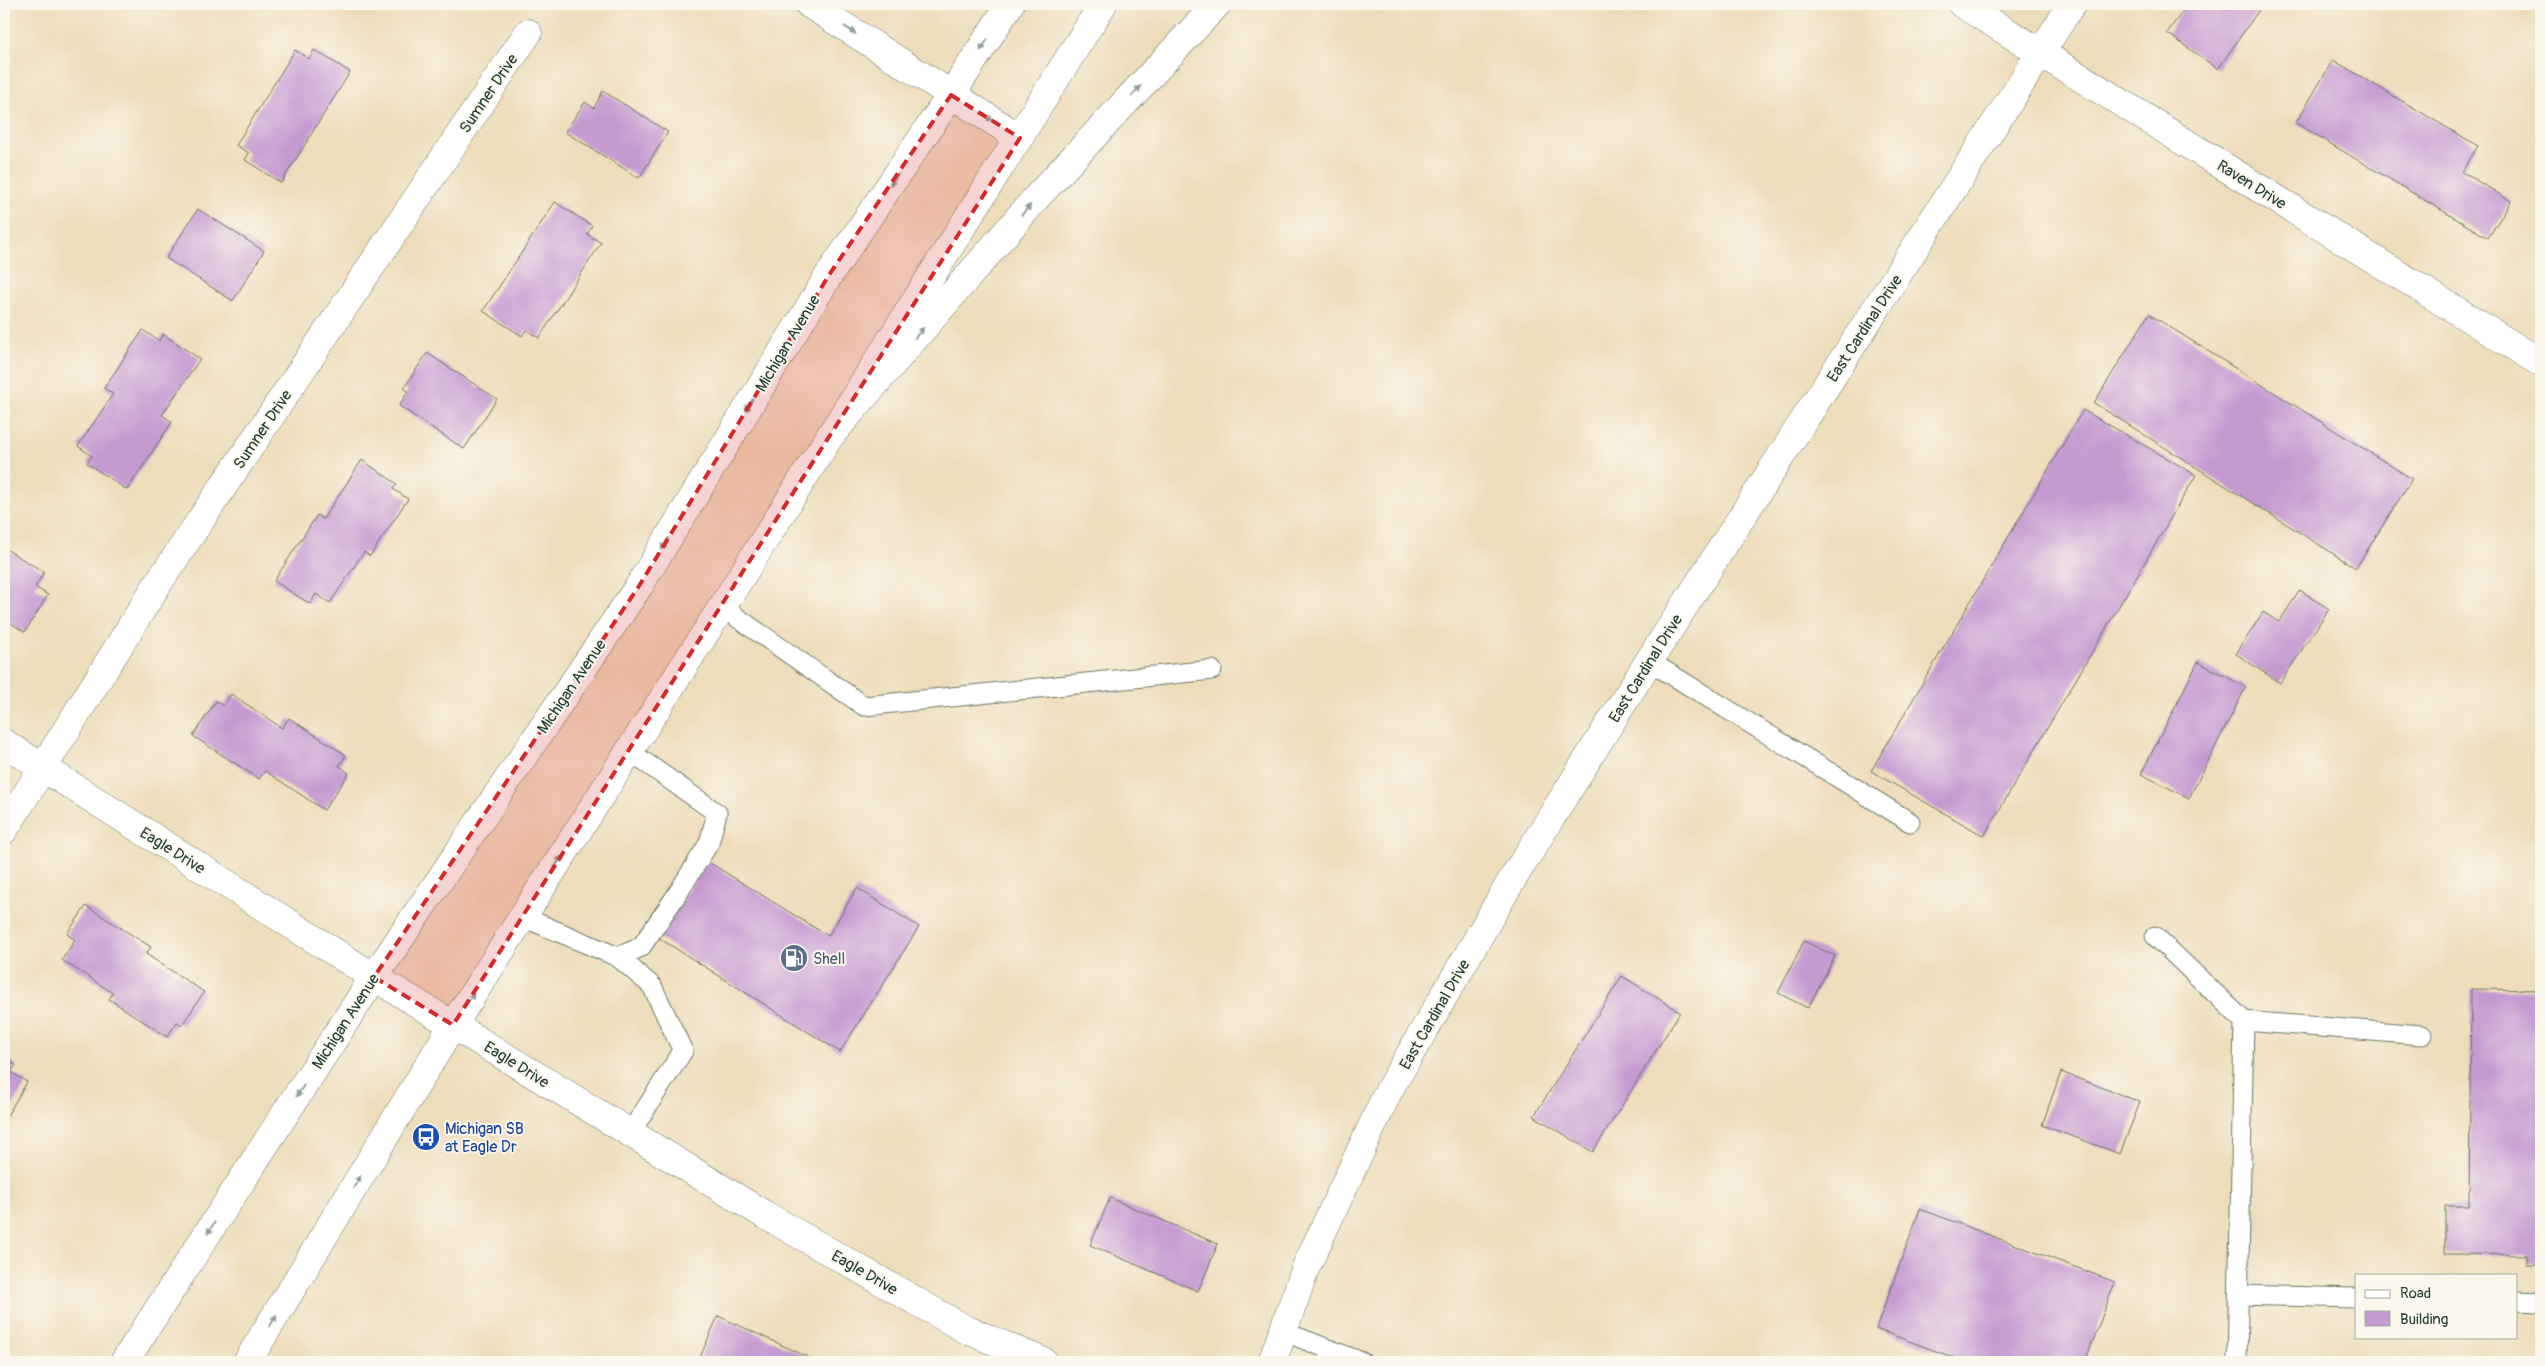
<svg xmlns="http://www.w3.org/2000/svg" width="2545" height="1366" viewBox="0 0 2545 1366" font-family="Pangolin,sans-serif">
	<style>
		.building { fill: #c49ad1 }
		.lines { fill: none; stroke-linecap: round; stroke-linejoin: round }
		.lane-casing { stroke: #677563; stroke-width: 21 }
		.street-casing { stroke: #677563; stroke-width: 29 }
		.secondary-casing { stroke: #677563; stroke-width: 29 }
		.highway-casing { stroke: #677563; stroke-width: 29 }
		.lane { stroke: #fff; stroke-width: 19 }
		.street { stroke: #fff; stroke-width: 28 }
		.secondary { stroke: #fff; stroke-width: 28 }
		.highway { stroke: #fff; stroke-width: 28 }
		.oneway { fill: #8f9e9a }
		.marked { fill: #d62828; fill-opacity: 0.2; stroke: #d62828; stroke-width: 4; stroke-dasharray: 10 6; stroke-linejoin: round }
		.labels { text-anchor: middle; stroke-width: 4; stroke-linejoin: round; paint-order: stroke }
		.street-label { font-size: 16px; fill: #1f3d34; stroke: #fbf7ec }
		.service-label { font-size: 16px; fill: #4e5e75; stroke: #fbf7ec; text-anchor: start }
		.transit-label { font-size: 16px; fill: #164399; stroke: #fbf7ec; text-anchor: start }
	</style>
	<rect width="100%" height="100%" fill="#fbf7ec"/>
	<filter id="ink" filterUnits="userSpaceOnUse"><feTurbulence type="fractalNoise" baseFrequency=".02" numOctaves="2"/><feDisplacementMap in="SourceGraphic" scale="10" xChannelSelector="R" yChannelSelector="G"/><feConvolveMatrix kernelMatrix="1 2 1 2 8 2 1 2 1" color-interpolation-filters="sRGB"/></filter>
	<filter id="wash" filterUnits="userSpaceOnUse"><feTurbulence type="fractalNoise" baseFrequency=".0096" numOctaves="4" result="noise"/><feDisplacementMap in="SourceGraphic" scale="20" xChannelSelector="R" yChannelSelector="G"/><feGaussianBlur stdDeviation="1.12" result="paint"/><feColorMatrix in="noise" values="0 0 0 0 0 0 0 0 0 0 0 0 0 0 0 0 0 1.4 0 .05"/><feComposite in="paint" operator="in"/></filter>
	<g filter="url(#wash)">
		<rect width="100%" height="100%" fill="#edb"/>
		<g id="blocks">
			<!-- building -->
			<g class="building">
				<polygon points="2188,4 2263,4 2218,69 2167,33"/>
				<polygon points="295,50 309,59 314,50 350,72 281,183 245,160 249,153 236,145"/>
				<polygon points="2333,60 2478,146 2462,172 2511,201 2488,238 2296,123"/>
				<polygon points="603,91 668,132 639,178 565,132 585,102 594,108"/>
				<polygon points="555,202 592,226 587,234 601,243 539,338 526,330 522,336 483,311"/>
				<polygon points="198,209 264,251 233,301 166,258"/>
				<polygon points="2149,314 2412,479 2356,568 2094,403"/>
				<polygon points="143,330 159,341 163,334 200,359 162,415 172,422 127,490 87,463 92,456 78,446 113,394 104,388"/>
				<polygon points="427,353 497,399 464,449 399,406 408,391 404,388"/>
				<polygon points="2083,410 2196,475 1984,836 1871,771"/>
				<polygon points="362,460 397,484 393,489 408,499 370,556 364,552 330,603 316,594 310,604 274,581 317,515 323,519"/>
				<polygon points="4,548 44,572 35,587 48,595 25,632 4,619"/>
				<polygon points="2300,590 2329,609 2280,683 2236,654 2263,612 2279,622"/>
				<polygon points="2198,662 2246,687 2189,798 2141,774"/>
				<polygon points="231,694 282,728 289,718 346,755 339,766 349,773 324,810 265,771 259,779 193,736 216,701 223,706"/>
				<polygon points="707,861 828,936 857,888 919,927 840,1052 659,938"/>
				<polygon points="86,906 151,947 146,954 204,992 182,1025 177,1022 167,1037 109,999 113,993 62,960 75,940 67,934"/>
				<polygon points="1804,941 1835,956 1808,1008 1778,993"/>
				<polygon points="1622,976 1680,1012 1593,1152 1534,1116"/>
				<polygon points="2471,989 2541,990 2541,1264 2527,1264 2527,1255 2445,1254 2445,1206 2469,1206"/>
				<polygon points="4,1057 16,1065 11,1072 27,1082 4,1121"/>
				<polygon points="2061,1072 2140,1102 2120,1154 2042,1125"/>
				<polygon points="1110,1198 1218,1244 1198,1291 1090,1245"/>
				<polygon points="1920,1209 2115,1282 2085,1362 1966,1362 1876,1329"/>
				<polygon points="718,1316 819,1362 698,1362"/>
			</g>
		</g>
	</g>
	<g filter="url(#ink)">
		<use href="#blocks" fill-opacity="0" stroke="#677563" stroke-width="1"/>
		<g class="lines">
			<defs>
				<g id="lane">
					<polyline points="722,607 864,706 1212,670"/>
					<polyline points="1649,661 1910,822"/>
					<polyline points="523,917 618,957 641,947 678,893 709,843 717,813 629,751"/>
					<polyline points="2155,936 2244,1021 2422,1035"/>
					<polyline points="618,957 652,986 683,1051 630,1133"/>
					<polyline points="2239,1295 2356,1298"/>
					<polyline points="2516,1301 2541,1302"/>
					<polyline points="1282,1331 1362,1362"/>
					<polyline points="2237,1362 2244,1021"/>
				</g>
				<g id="street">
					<polyline points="1962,4 2541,363"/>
					<polyline points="4,743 374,977 765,1215 965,1329 1044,1362"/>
					<polyline points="4,830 157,585 528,33"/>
					<polyline points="1272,1362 1306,1267 1389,1090 1510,883 1649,661 2072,4"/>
				</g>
				<g id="secondary">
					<polyline points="124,1362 374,977 639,586 829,275 951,95 1010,4"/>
					<polyline points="247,1362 453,1025 722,607 1103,4"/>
				</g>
				<g id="highway">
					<polyline points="809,4 1020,138"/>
					<polyline points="830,436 1036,198 1217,4"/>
				</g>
			</defs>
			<!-- lane casing -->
			<use href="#lane" class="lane-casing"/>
			<!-- street casing -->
			<use href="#street" class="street-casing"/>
			<!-- secondary casing -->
			<use href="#secondary" class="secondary-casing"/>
			<!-- highway casing -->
			<use href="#highway" class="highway-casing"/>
			<!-- lane -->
			<use href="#lane" class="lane"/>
			<!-- street -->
			<use href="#street" class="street"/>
			<!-- secondary -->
			<use href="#secondary" class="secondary"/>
			<!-- highway -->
			<use href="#highway" class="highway"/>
		</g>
		<!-- one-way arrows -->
		<defs><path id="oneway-solid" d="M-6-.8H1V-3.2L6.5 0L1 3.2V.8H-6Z" transform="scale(1.25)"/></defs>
		<g class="oneway">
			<use href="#oneway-solid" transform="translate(850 30) rotate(33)"/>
			<use href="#oneway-solid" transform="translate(984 45) rotate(123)"/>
			<use href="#oneway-solid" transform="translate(1136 91) rotate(-47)"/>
			<use href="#oneway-solid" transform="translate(987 117) rotate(32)"/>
			<use href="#oneway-solid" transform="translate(894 180) rotate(124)"/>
			<use href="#oneway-solid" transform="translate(1026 210) rotate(-49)"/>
			<use href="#oneway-solid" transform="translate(919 333) rotate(-49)"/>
			<use href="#oneway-solid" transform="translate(749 405) rotate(121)"/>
			<use href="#oneway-solid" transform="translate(665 544) rotate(121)"/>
			<use href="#oneway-solid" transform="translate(558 862) rotate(-57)"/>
			<use href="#oneway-solid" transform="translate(470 999) rotate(-57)"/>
			<use href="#oneway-solid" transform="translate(300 1091) rotate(123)"/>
			<use href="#oneway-solid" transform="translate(357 1182) rotate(-59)"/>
			<use href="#oneway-solid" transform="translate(211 1228) rotate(123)"/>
			<use href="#oneway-solid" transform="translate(273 1321) rotate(-59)"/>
		</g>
	</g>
	<!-- marked area -->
	<path class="marked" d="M951 95 1020 138 453 1025 374 977 639 586 829 275Z"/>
	<!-- icons -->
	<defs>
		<symbol id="fuel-disc" viewBox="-11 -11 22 22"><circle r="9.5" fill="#5c6f8a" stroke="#fbf7ec"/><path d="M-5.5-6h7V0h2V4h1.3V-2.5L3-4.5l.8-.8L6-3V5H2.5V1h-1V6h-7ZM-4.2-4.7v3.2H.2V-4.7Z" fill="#fff"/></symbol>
		<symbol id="bus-disc" viewBox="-11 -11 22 22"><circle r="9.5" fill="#1a4fb4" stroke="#fbf7ec"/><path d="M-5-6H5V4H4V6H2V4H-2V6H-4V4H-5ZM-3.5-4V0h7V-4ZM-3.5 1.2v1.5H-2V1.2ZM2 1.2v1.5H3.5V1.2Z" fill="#fff"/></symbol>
	</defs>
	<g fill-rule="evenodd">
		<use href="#fuel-disc" x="778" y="942" width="32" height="32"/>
		<use href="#bus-disc" x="410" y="1121" width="32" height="32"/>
	</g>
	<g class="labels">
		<!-- street labels -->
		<g class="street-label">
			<text transform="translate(488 93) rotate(-56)" y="6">Sumner Drive</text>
			<text transform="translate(2252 184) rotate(32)" y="6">Raven Drive</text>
			<text transform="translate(1864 328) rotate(-57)" y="6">East Cardinal Drive</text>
			<text transform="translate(787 343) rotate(-59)" y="6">Michigan Avenue</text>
			<text transform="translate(262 429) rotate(-56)" y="6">Sumner Drive</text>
			<text transform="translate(1645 668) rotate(-58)" y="6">East Cardinal Drive</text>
			<text transform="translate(571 686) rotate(-56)" y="6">Michigan Avenue</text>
			<text transform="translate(173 850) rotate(32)" y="6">Eagle Drive</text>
			<text transform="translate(1434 1014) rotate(-60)" y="6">East Cardinal Drive</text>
			<text transform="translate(345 1021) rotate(-57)" y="6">Michigan Avenue</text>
			<text transform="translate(517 1064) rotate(32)" y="6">Eagle Drive</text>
			<text transform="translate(865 1272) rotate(30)" y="6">Eagle Drive</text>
		</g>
		<!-- service labels -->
		<g class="service-label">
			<text x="813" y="964">Shell</text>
		</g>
		<!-- transit labels -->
		<g class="transit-label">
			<text x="445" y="1134">Michigan SB<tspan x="445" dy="18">at Eagle Dr</tspan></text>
		</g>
	</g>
	<!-- margin -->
	<rect width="2545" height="1366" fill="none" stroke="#fbf7ec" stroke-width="20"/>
	<!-- legend -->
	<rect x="2355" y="1274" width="162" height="65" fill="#fbf7ec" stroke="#a3ada2"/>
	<rect x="2365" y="1290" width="25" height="8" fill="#ffffff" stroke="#a3ada2"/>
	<text x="2400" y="1298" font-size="15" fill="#1f3d34">Road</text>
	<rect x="2365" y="1311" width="25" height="15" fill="#c49ad1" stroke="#a3ada2"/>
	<text x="2400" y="1324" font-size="15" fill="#1f3d34">Building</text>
</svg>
